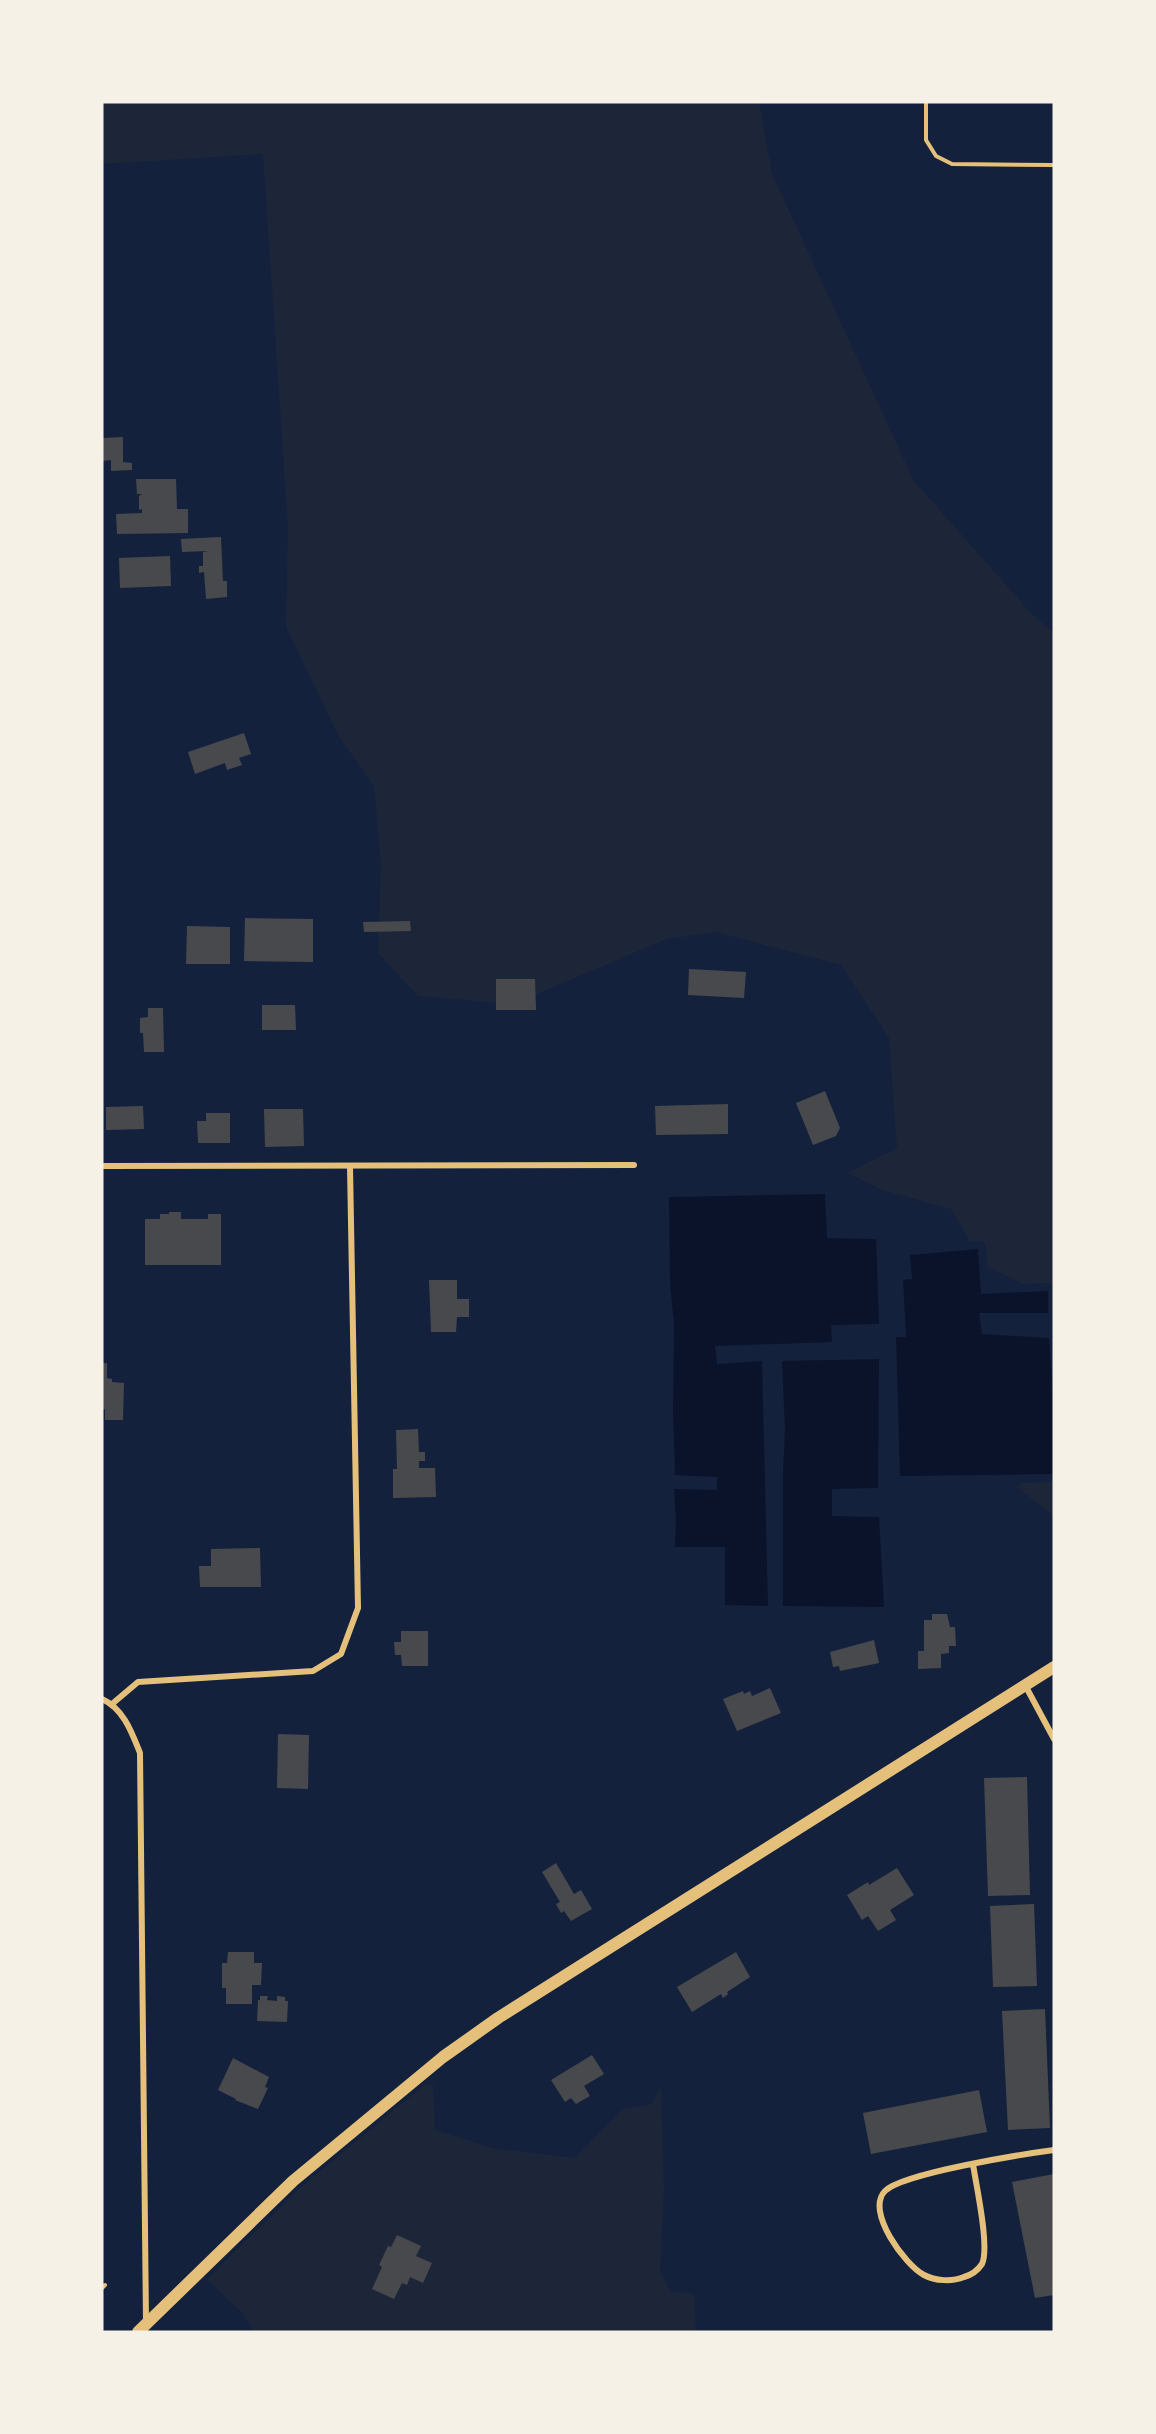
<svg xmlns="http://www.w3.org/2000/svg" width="1156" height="2434" viewBox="0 0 1156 2434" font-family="Raleway,sans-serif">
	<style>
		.green { fill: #1d2539 }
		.water { fill: #0b132b }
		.building { fill: #48494c }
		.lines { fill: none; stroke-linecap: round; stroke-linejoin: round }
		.service { stroke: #e5c07b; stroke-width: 4 }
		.minor { stroke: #e5c07b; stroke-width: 6 }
		.secondary { stroke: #e5c07b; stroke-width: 12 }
	</style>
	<rect width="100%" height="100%" fill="#14213d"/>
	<!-- green -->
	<g class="green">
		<polygon points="102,102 759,102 772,174 914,481 1029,611 1054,633 1054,1285 1050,1283 1023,1284 988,1267 985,1243 980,1241 970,1241 951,1209 882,1190 848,1173 897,1148 889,1038 841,965 716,932 667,939 513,1004 418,996 378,953 381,864 374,786 339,737 286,627 288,527 263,154 102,164"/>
		<polygon points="1054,1482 1054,1516 1019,1489 1020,1483"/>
		<polygon points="424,2085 433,2085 435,2130 496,2149 575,2158 622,2109 652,2104 661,2086 664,2190 660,2271 670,2291 694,2294 696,2332 254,2332 242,2313 207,2279 301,2187"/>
	</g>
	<!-- water -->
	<g class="water">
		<polygon points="825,1194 827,1238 876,1239 879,1324 831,1325 832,1342 715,1346 717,1364 762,1361 768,1606 725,1605 725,1547 675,1547 676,1519 674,1489 717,1490 717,1477 675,1475 673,1410 674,1324 670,1284 669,1197"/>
		<polygon points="978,1249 981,1294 1048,1291 1048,1313 979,1313 982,1334 1049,1338 1054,1409 1054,1474 900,1476 896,1337 906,1337 903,1280 912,1279 910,1255"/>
		<polygon points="879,1359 878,1488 832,1489 832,1516 879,1517 884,1607 783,1606 783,1472 785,1430 782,1361"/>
	</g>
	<!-- building -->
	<g class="building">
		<polygon points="123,437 123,462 132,463 132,470 111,471 111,460 103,461 103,438"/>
		<polygon points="136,479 176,479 177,509 188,509 188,533 117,534 116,514 142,513 142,509 139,510 139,496 142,494 137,494"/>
		<polygon points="221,537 223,581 227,581 227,597 206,599 204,572 199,573 199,566 203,566 203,552 208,551 182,552 181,539"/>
		<polygon points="170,556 171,586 120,588 119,558"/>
		<polygon points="244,733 251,754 239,758 242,765 227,770 225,763 195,774 188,752"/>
		<polygon points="245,918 313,919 313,962 244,961"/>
		<polygon points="410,921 411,931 364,932 363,922"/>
		<polygon points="187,926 230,927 230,964 186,964"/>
		<polygon points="689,969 746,972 744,998 688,995"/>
		<polygon points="496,979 535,979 536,1010 496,1010"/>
		<polygon points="262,1005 295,1005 296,1030 262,1030"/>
		<polygon points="148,1008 163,1008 164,1052 144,1052 143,1033 140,1033 140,1018 148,1017"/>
		<polygon points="825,1091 840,1128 836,1136 813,1145 796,1103"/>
		<polygon points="728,1104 728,1134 656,1135 655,1106"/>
		<polygon points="143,1106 144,1129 106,1130 106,1107"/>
		<polygon points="264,1109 303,1109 304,1146 265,1147"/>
		<polygon points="206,1113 230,1113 230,1143 198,1143 197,1121 206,1121"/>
		<polygon points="169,1212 181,1212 181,1219 208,1219 208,1214 221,1214 221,1265 145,1265 145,1219 160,1219 160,1214 169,1214"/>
		<polygon points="429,1280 457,1280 457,1299 469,1299 469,1317 457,1317 456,1332 431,1332"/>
		<polygon points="102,1363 107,1363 107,1378 112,1379 112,1382 124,1383 123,1420 105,1420 105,1409 102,1409"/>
		<polygon points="418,1429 419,1452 425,1452 425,1461 419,1461 419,1468 435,1468 436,1497 393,1498 393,1469 397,1469 396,1430"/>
		<polygon points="260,1548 261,1587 200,1587 199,1566 211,1566 211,1549"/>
		<polygon points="932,1614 947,1614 950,1627 955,1627 956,1646 949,1646 949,1653 941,1654 941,1668 918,1669 918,1651 924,1651 924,1620 932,1620"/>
		<polygon points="401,1631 428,1631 428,1666 402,1666 401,1655 395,1655 394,1642 401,1642"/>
		<polygon points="874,1640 879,1663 840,1671 839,1666 833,1667 830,1652"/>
		<polygon points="770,1688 781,1713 737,1731 723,1699 743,1691 744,1694 750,1691 752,1696"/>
		<polygon points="278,1734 309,1735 308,1789 277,1788"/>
		<polygon points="1027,1777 1030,1895 988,1896 984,1778"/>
		<polygon points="556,1863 574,1894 581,1890 592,1909 571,1921 564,1911 561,1913 556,1904 560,1902 542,1872"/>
		<polygon points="897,1868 914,1895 890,1910 896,1920 878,1931 868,1916 862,1920 847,1895 868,1882 869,1885"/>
		<polygon points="1034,1904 1037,1986 993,1987 990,1906"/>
		<polygon points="228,1952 254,1952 254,1963 262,1963 261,1985 252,1985 252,2004 226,2004 226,1988 222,1988 222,1963 227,1963"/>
		<polygon points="736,1952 750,1977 727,1992 728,1994 723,1998 721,1994 692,2012 677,1987"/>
		<polygon points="260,1996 268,1996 267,2000 277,2001 277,1996 285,1997 285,2001 288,2001 287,2022 257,2021 258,2000 260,2000"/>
		<polygon points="1045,2009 1050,2128 1008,2130 1002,2011"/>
		<polygon points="592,2055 604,2074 584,2086 590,2096 576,2104 571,2098 565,2102 551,2080"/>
		<polygon points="233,2058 269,2077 265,2087 268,2088 258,2109 235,2100 236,2099 218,2090"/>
		<polygon points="979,2090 987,2132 871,2154 863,2113"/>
		<polygon points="1054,2174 1054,2295 1035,2298 1012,2182"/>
		<polygon points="397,2235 421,2246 416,2256 432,2263 423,2283 410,2277 407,2285 402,2283 394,2299 372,2289 382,2267 379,2265 388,2246 391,2247"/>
	</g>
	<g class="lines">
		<!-- service -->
		<g class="service">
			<polyline points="926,102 926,140 936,156 952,164 1054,165"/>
			<polyline points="102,2288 105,2285"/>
		</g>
		<!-- minor -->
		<g class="minor">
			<polyline points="102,1166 634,1165"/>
			<polyline points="1025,1685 1054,1739"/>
			<path d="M102 1699C124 1709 132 1733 140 1753L146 2323"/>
			<polyline points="112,1704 138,1682 313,1671 341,1654 358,1608 350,1167"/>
			<path d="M973 2164C976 2185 990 2247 982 2264 978 2270 971 2275 964 2277 952 2282 935 2281 924 2275 905 2265 865 2211 885 2191 903 2173 1024 2154 1054 2150"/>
		</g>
		<!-- secondary -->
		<polyline class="secondary" points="138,2332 293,2181 443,2057 498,2018 1054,1667"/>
	</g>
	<!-- border -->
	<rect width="1156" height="2434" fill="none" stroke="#f6f1e7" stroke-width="207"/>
</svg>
